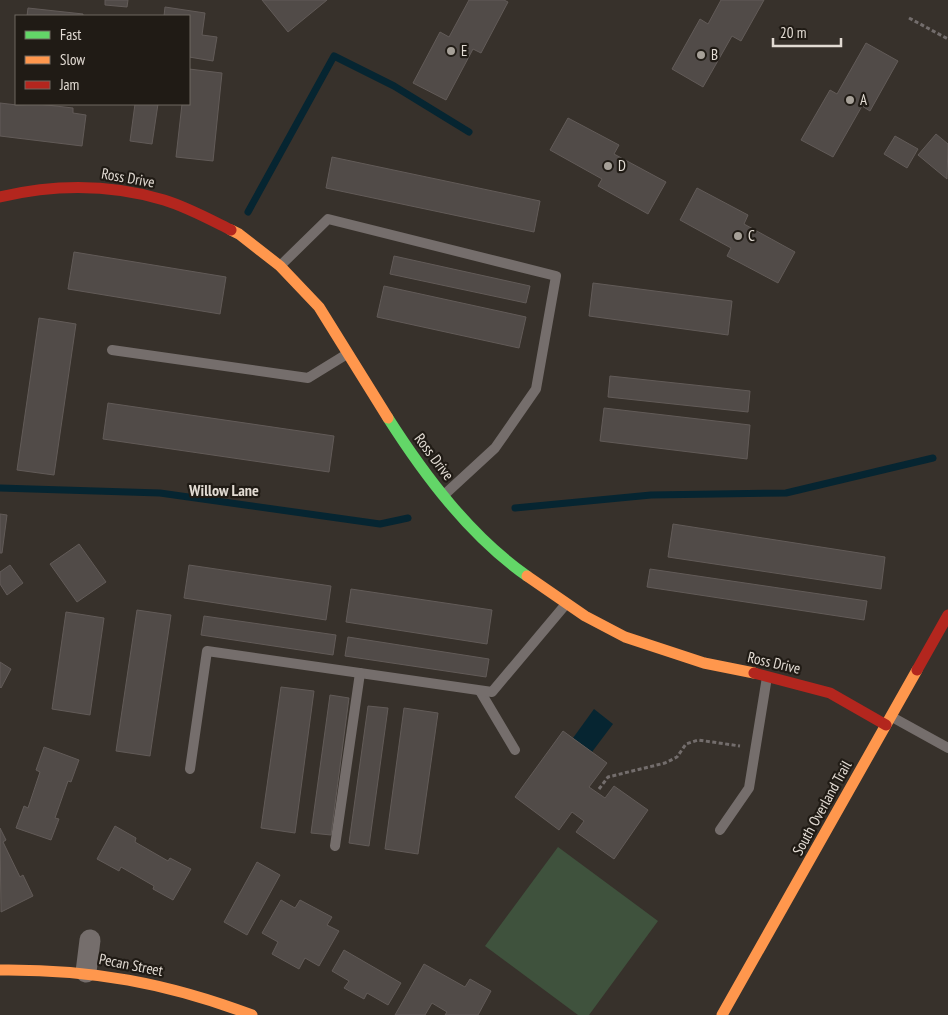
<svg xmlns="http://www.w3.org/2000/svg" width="948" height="1015" viewBox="0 0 948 1015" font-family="'PT Sans Narrow',sans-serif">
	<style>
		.green { fill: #3f523d }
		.water { fill: #062531 }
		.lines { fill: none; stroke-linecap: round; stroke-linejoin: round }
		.stream { stroke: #062531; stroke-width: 7 }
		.building { fill: #514b48; stroke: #625b58 }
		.path { stroke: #736d6c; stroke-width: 3; stroke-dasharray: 4 2.5; stroke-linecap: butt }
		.lane { stroke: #756e6c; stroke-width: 10 }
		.street { stroke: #756e6c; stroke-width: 21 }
		.fast { stroke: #63d668; stroke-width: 11 }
		.slow { stroke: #ff974d; stroke-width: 11 }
		.jam { stroke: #b3261e; stroke-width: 11 }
		.poi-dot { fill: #a6a098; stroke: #201b15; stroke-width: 2 }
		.labels { text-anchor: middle; stroke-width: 4.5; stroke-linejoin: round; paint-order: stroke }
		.poi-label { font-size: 15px; fill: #e2dbd3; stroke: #201b15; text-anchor: start }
		.street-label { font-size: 15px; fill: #e2dbd3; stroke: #201b15 }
		.neighbourhood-label { font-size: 16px; font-weight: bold; fill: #e2dbd3; stroke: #201b15 }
	</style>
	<rect width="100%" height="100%" fill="#37312b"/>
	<!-- green -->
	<polygon class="green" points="558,847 658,921 589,1015 578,1015 485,946"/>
	<!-- water -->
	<polygon class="water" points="594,709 613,724 592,752 573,738"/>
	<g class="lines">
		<!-- stream -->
		<g class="stream">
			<polyline points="248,212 334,56 394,86 469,132"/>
			<polyline points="0,488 160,493 380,524 408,518"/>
			<polyline points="515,508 651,495 786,493 933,458"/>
		</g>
	</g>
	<!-- building -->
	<g class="building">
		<polygon points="105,0 128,0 127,7 105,5"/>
		<polygon points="262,0 327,0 288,32"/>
		<polygon points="469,0 504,0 508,2 481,53 473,49 446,100 413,83 440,32 449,37"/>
		<polygon points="721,0 764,0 741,41 732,36 703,87 672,69 700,19 708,24"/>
		<polygon points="165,7 205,13 202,35 217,37 213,61 189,57 189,16 164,16"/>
		<polygon points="28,8 83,14 83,16 27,16"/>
		<polygon points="866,43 898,61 870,111 862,106 833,157 801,140 830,90 837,94"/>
		<polygon points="189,69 222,73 213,161 176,157 182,104 189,104"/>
		<polygon points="0,103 17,105 38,104 73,108 73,113 86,115 82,146 0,136"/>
		<polygon points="135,104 158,104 152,144 130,141"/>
		<polygon points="568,118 619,145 614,154 666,182 648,214 598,186 602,179 550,150"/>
		<polygon points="936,134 948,144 947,179 918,155"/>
		<polygon points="895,136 918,149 907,168 884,154"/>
		<polygon points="332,157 540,201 534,232 326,188"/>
		<polygon points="697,188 748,215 744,224 795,252 778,283 727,256 731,248 680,220"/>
		<polygon points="74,252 226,277 220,314 68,289"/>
		<polygon points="394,256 530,286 526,303 390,274"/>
		<polygon points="593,283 732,301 728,335 589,316"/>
		<polygon points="384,286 526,317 519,348 377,317"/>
		<polygon points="39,318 76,324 54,475 17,470"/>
		<polygon points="610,376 750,391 748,412 608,397"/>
		<polygon points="108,403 334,436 329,472 103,439"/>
		<polygon points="604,408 750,425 747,459 600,441"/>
		<polygon points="0,514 7,515 2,553 0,553"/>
		<polygon points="673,524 885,557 881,589 668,557"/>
		<polygon points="79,544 106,582 77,602 50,564"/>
		<polygon points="10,565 23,583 7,595 0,584 0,572"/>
		<polygon points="189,565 331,586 326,620 184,598"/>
		<polygon points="650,569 867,601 864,620 647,587"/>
		<polygon points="351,589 492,610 487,644 346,622"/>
		<polygon points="137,610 171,615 150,756 116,751"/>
		<polygon points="66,612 104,618 90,715 52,709"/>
		<polygon points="204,616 336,635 333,655 201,635"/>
		<polygon points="348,637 489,659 486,677 345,656"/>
		<polygon points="0,662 11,669 1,688 0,687"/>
		<polygon points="281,687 314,691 295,833 261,828"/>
		<polygon points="330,695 349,698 331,835 311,833"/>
		<polygon points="368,706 388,708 369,846 349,843"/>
		<polygon points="404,708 438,713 418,854 385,849"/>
		<polygon points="563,731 607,763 589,787 605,798 614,786 648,810 614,859 576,832 584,821 572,812 559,830 515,797"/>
		<polygon points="44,747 79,760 71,782 68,781 55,818 59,819 51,840 16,828 24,806 28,808 40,772 36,770"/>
		<polygon points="115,826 136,838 135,842 168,861 170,858 191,869 173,900 153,889 154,886 121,867 119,871 97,859"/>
		<polygon points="0,828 6,840 3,842 20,877 23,875 33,896 1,912"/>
		<polygon points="257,862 280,875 247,935 224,922"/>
		<polygon points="281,900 295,908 300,900 332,917 327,925 339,931 319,966 305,958 299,969 272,954 278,942 262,933"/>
		<polygon points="344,950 401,983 388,1005 367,993 364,999 344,988 349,981 332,971"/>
		<polygon points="424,964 465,987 470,979 491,991 478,1015 445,1015 447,1012 432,1003 425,1015 395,1015"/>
	</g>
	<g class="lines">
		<!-- path -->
		<g class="path">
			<polyline points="909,18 948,39"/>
			<polyline points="599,789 608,777 665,763 677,757 686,744 698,740 740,746"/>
		</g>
		<!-- lane -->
		<g class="lane">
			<polyline points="280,266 328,219 556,276 536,389 495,448 444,495"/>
			<polyline points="112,350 308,378 347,354"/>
			<polyline points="480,691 515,750"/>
			<polyline points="892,717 948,748"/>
			<polyline points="190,769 207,651 492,692 566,604"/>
			<polyline points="720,830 749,788 767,677"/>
			<polyline points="335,846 360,673"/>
		</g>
		<!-- street -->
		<polyline class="street" points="86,972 90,940"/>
		<!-- fast -->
		<path class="fast" d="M388 418C425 476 470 536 527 576"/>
		<!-- slow -->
		<g class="slow">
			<polyline points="231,230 239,234 280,266 319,307 388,418"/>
			<polyline points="527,576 585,616 625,637 704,663 754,673"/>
			<path d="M0 970C91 969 167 983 252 1015"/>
			<polyline points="722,1015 917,670"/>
		</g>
		<!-- jam -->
		<g class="jam">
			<path d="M0 197C55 184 110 184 164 200 187 207 209 219 231 230"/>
			<polyline points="917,670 948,615"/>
			<polyline points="754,673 830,693 886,725"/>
		</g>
	</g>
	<!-- markers -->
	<g class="poi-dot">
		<circle cx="451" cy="51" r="5"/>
		<circle cx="701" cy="55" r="5"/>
		<circle cx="850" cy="100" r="5"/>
		<circle cx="608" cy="166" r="5"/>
		<circle cx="738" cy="236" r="5"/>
	</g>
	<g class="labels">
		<!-- poi labels -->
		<g class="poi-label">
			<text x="461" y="56">E</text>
			<text x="711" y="60">B</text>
			<text x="860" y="105">A</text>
			<text x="618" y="171">D</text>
			<text x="748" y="241">C</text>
		</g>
		<!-- street labels -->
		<g class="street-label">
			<text transform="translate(128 178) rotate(10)" y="5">Ross Drive</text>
			<text transform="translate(434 457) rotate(53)" y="5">Ross Drive</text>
			<text transform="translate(774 663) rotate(13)" y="5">Ross Drive</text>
			<text transform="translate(822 808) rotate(-61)" y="5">South Overland Trail</text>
			<text transform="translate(131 965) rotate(11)" y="5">Pecan Street</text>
		</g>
		<!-- neighbourhood labels -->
		<g class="neighbourhood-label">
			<text x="224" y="496">Willow Lane</text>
		</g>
	</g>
	<!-- legend -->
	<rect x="15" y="15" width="175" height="90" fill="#201b15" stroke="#6e6861"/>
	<rect x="25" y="31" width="25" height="8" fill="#63d668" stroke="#6e6861"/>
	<text x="60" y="40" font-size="15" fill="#e2dbd3">Fast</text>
	<rect x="25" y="56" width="25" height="8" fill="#ff974d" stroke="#6e6861"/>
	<text x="60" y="65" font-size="15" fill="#e2dbd3">Slow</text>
	<rect x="25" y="81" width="25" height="8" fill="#b3261e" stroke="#6e6861"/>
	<text x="60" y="90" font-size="15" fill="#e2dbd3">Jam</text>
	<!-- scale -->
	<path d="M773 38v8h68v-8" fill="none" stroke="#e2dbd3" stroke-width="2.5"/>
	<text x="780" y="38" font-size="15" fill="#e2dbd3" stroke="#201b15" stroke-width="4" paint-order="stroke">20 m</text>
</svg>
